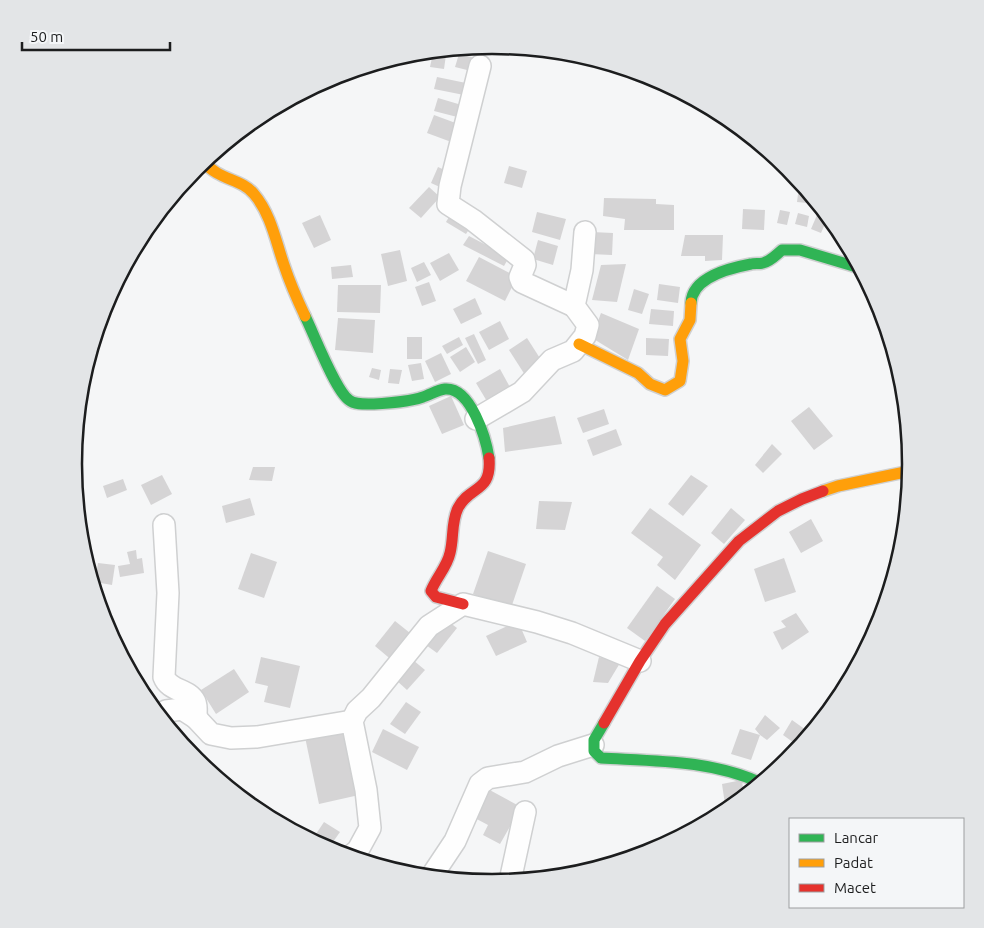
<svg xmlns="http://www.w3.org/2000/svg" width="984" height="928" viewBox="0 0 984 928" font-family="Ubuntu,sans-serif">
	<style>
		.building { fill: #d5d4d5 }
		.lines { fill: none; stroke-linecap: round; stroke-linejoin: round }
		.street-casing { stroke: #cfd0d1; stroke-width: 24 }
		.fast-casing { stroke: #cfd0d1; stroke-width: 14 }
		.slow-casing { stroke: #cfd0d1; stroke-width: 14 }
		.jam-casing { stroke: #cfd0d1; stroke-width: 14 }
		.street { stroke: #fefefe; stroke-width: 21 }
		.fast { stroke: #30b455; stroke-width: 11 }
		.slow { stroke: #ff9f0a; stroke-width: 11 }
		.jam { stroke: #e5322d; stroke-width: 11 }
		.rim { fill: none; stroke: #1c1d1e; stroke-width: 2.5 }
	</style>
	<rect width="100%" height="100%" fill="#f5f6f7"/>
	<!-- building -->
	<g class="building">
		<polygon points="433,53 446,55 444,69 430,67"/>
		<polygon points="459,54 475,58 471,71 455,67"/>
		<polygon points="437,77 466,83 464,95 434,89"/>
		<polygon points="438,98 465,106 461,118 434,111"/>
		<polygon points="434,115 461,125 454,143 427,133"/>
		<polygon points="509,166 527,171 522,188 504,183"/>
		<polygon points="438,167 449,172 442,188 431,183"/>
		<polygon points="799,186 803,186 818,204 797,202"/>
		<polygon points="429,187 440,197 421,218 409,208"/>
		<polygon points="604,198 656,199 656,204 674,205 674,230 624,230 625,219 603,216"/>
		<polygon points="820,208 828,217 821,233 811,229"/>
		<polygon points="743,209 765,210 764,230 742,229"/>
		<polygon points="453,210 473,223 466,234 446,222"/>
		<polygon points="780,210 790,212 787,225 777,223"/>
		<polygon points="537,212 566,219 560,240 532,232"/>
		<polygon points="798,213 809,216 807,227 795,224"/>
		<polygon points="320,215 331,240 314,248 302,223"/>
		<polygon points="592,232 613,233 612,255 590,254"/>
		<polygon points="685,235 723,235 722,260 705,261 705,256 681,256"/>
		<polygon points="469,236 509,257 504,266 463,245"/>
		<polygon points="538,240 558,246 553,265 533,259"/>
		<polygon points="400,250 407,281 388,286 381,254"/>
		<polygon points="449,253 459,270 440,281 430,263"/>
		<polygon points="479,257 517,277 505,301 466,281"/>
		<polygon points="424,262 431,275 417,282 411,268"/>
		<polygon points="626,264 617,302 592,300 601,265"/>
		<polygon points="351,265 353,277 332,279 331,267"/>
		<polygon points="429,282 436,301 422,306 415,287"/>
		<polygon points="659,284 680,287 678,303 657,300"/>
		<polygon points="338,285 381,285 380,313 337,312"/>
		<polygon points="634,289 649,294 642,314 628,310"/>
		<polygon points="475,298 482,314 461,324 453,309"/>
		<polygon points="651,309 674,311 673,326 649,324"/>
		<polygon points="601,313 639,329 628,360 592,338"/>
		<polygon points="338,318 375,320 373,353 335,350"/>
		<polygon points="500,321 509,339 489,350 479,332"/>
		<polygon points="474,334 486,360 478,364 465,338"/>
		<rect x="407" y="337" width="15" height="22"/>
		<polygon points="459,337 463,345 447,354 442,346"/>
		<polygon points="527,338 543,363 525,375 509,350"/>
		<polygon points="646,338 669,339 668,356 646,355"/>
		<polygon points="466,347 475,362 460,372 450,357"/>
		<polygon points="441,353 451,374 435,382 425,361"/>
		<polygon points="421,363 424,379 412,381 408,365"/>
		<polygon points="372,368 381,370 379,380 369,377"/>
		<polygon points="390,369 402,370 399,384 388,383"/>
		<polygon points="500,369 511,389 488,403 476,383"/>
		<polygon points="451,396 464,425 442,434 429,406"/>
		<polygon points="809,407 833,436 814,450 791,421"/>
		<polygon points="604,409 609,424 583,433 577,418"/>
		<polygon points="555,416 562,444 505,452 503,428"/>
		<polygon points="616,429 622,445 593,456 587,440"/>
		<polygon points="772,444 782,454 763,473 755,465"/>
		<polygon points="253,467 275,467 272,481 249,480"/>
		<polygon points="162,475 172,494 151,505 141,485"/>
		<polygon points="691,475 708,486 683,516 668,504"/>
		<polygon points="123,479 127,490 107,498 103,486"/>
		<polygon points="250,498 255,515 226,523 222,506"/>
		<polygon points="539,501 572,502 565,530 536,529"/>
		<polygon points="650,508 701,545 675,580 657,565 663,557 631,533"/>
		<polygon points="731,508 745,520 724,544 711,533"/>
		<polygon points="811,519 823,541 801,553 789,532"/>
		<polygon points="136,550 137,559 142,558 144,573 120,577 118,566 130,564 127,552"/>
		<polygon points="488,551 526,564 511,608 473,594"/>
		<polygon points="251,553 277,562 264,598 238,589"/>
		<polygon points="784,558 796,592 765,602 754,569"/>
		<polygon points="98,563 115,565 112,585 95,582"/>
		<polygon points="657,586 675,599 645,641 627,628"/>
		<polygon points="96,594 97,594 124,658 123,659 105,624"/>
		<polygon points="796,613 809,632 782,650 773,632 786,627 781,621"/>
		<polygon points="445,619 457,628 437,653 426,645"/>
		<polygon points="395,621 415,637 394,662 375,646"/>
		<polygon points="518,621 527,642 496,656 486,636"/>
		<polygon points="261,657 300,666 290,708 264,702 268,686 255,683"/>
		<polygon points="599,657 620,663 608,683 593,682"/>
		<polygon points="413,660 425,670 407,690 396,680"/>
		<polygon points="234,669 249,692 216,714 201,690"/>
		<polygon points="406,702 421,712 405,734 390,724"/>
		<polygon points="765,715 780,728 767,740 760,735 751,760 731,754 740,729 760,735 755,729"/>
		<polygon points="792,720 806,730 797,745 783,735"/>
		<polygon points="345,728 359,795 319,804 305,737"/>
		<polygon points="383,729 419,747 407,770 372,752"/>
		<polygon points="742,780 744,797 726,811 722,784"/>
		<polygon points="486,788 521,807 500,844 483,835 488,825 471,816"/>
		<polygon points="324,822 340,832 328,849 312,840"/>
	</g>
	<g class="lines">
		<defs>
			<g id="street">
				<polyline points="480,66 450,186 448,204 473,220 524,260 525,265 520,277 522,282 574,306"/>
				<polyline points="476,419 522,392 552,360 573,351 585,336 588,325 574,306 582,270 585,232"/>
				<path d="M164 525 168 593 164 677C169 691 189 689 195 702 197 706 196 714 196 718"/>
				<polyline points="159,716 166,711 182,709 196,718 211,734 231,738 257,737 352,721"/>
				<polyline points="350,857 358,850 370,828 366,790 352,721 357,711 371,698 429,626 463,604 537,622 572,633 640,661"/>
				<polyline points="431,877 455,841 480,784 488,778 525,772 558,756 593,745"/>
				<polyline points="510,881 525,812"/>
			</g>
			<g id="fast">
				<path d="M691 303C692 277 730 268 751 264 755 263 759 264 763 263 771 261 776 255 782 250H800L860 268"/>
				<path d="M305 316C314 334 335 390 349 400 355 405 366 404 374 404 391 403 408 402 423 397 430 395 437 390 445 389 471 387 486 439 489 458"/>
				<path d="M604 723 594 740V751L601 758C654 761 712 760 761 783"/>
			</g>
			<g id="slow">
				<path d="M203 161C219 181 241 178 254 194 271 214 276 242 284 265 290 283 297 299 305 316"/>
				<polyline points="579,344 638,373 650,384 665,390 680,381 683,361 680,339 690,320 691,303"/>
				<polyline points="823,491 838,486 910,471"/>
			</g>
			<g id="jam">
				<path d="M463 604 436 597 431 591C436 578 447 567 450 553 454 538 451 522 458 508 470 485 492 493 489 458"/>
				<polyline points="604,723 640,661 665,624 739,541 778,511 802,499 823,491"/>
			</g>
		</defs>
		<!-- street casing -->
		<use href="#street" class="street-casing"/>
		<!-- fast casing -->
		<use href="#fast" class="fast-casing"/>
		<!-- slow casing -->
		<use href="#slow" class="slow-casing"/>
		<!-- jam casing -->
		<use href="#jam" class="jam-casing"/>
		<!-- street -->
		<use href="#street" class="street"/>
		<!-- fast -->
		<use href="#fast" class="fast"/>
		<!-- slow -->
		<use href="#slow" class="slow"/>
		<!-- jam -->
		<use href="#jam" class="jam"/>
	</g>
	<!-- crop -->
	<path d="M0 0H984V928H0ZM82 464a410 410 0 1 1 820 0a410 410 0 1 1-820 0Z" fill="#e3e5e7" fill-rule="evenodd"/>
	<path class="rim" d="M82 464a410 410 0 1 1 820 0a410 410 0 1 1-820 0Z"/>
	<!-- legend -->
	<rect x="789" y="818" width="175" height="90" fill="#f4f6f8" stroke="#9e9fa1"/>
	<rect x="799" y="834" width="25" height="8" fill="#30b455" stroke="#9e9fa1"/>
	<text x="834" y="843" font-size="15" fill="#1c1d1e">Lancar</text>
	<rect x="799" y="859" width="25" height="8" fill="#ff9f0a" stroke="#9e9fa1"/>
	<text x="834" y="868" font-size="15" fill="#1c1d1e">Padat</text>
	<rect x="799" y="884" width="25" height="8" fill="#e5322d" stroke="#9e9fa1"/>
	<text x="834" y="893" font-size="15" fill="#1c1d1e">Macet</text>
	<!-- scale -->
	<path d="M22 42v8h148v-8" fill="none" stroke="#1c1d1e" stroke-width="2.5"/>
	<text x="30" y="42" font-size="15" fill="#1c1d1e" stroke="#f4f6f8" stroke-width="4" paint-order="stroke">50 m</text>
</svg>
